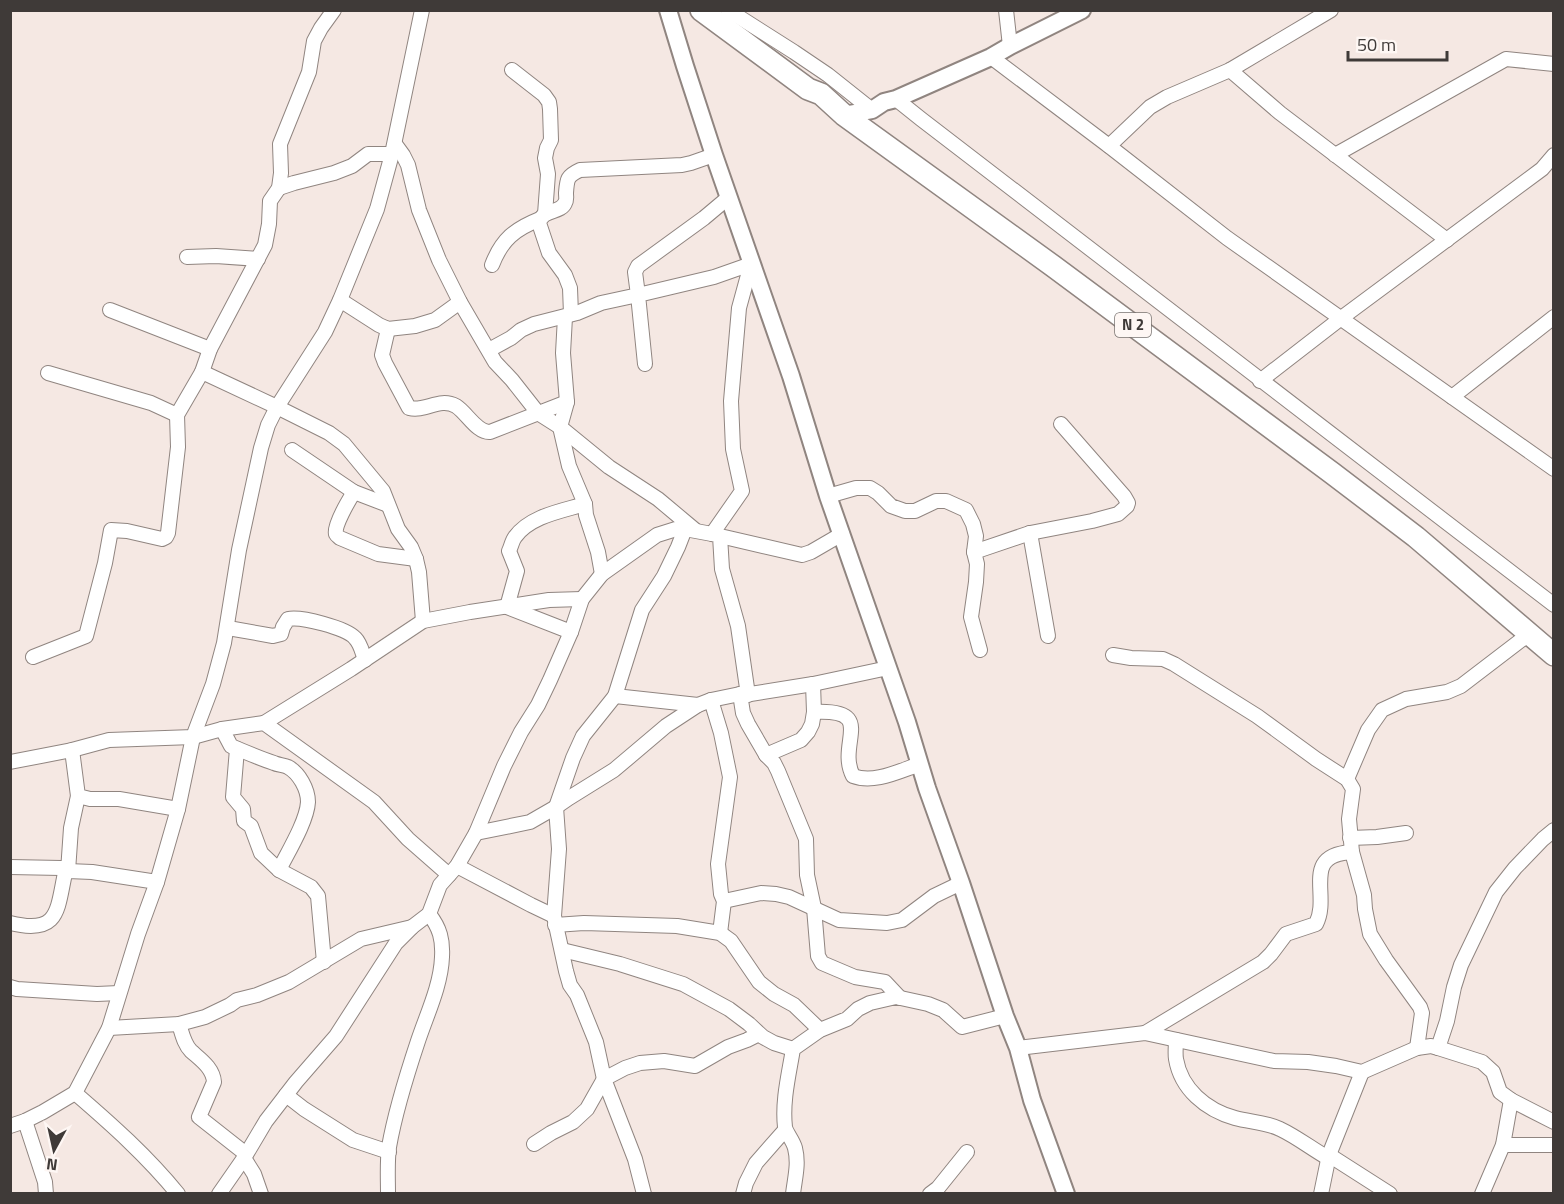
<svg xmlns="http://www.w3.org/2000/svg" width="1564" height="1204" viewBox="0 0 1564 1204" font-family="'Titillium Web',sans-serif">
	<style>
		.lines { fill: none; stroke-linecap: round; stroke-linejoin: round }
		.minor-casing { stroke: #908580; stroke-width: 16 }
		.tertiary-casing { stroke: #908580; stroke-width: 20 }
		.primary-casing { stroke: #908580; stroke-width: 24 }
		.minor { stroke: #fff; stroke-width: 14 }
		.tertiary { stroke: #fff; stroke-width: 16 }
		.primary { stroke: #fff; stroke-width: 21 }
		.labels { text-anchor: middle; stroke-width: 6; stroke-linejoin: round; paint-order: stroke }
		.shield { fill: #fef7f4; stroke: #787370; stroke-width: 1.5 }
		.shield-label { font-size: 15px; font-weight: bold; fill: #3f3a38 }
	</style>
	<rect width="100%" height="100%" fill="#f5e8e3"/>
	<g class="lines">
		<defs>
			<g id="minor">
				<polyline points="728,10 794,52 828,75 872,110"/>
				<polyline points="1006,10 1010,46"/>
				<polyline points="991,57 1109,146 1227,238 1554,469"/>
				<polyline points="512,70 544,95 549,102 550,109 551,140 547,148 545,158 548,174 545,214"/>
				<polyline points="1230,70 1280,113 1447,240"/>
				<polyline points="896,99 921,119 1554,605"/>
				<polyline points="395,144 403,155 408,165 419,210 439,260 460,302 495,362 512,380 538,413 560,427 609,467 658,499 695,530"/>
				<polyline points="1109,146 1150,107 1167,97 1230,70 1331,10"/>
				<polyline points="1335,155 1506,59 1554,64"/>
				<polyline points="279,188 294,183 334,173 352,166 368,154 392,154"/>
				<polyline points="187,257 216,256 258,259"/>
				<path d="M492 265C502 239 515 229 540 219"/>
				<polyline points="340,300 379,325 388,329 415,326 435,320 460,302"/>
				<polyline points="110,310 210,349"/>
				<path d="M571 314 570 288 565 275 549 253 539 223C543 208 560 214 565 203 567 200 566 197 566 193 567 179 567 176 580 170L682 165 691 163 714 155"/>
				<polyline points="565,317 563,353 567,402 560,427 569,466 585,504 586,515 598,552 602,574"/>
				<path d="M388 329 382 355 385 363 409 408C426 412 439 397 456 406 467 413 477 433 490 432L567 402"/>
				<polyline points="489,350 511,338 521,330 534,324 577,313 601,303 638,295 635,272 638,266 704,218 729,197"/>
				<polyline points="645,364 638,295 714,277 751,264"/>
				<polyline points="202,372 277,407 329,433 344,444 383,491 398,529 411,547 416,559 419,572 423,621"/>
				<polyline points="48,373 151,403 177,415"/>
				<polyline points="1260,381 1340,319 1542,169 1554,155"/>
				<polyline points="1452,397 1554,317"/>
				<polyline points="292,450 354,492"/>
				<polyline points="828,496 856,488 870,488 878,493 891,506 905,511 915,511 936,501 946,501 966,510 973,524 976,536 974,552 977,564 976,582 971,617 980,650"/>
				<path d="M388 505 354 492C349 500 333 527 336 534 337 536 339 537 340 538L378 554 416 559"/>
				<polyline points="1030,533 1048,636"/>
				<polyline points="712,534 720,536 722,569 738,626 748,695"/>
				<polyline points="720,536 802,555 811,552 842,534"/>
				<polyline points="974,552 1030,533 1092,521 1118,514 1127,506 1128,503 1124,496 1061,424"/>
				<path d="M228 628 273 636 281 634 283 627 288 619C301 616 346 628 355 638 361 644 362 652 365 660"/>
				<path d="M571 632 507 607 517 571 509 551C511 547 512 541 515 537 530 516 562 511 585 504"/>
				<polyline points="1113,655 1131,658 1163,659 1174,664 1257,716 1316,759 1347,779 1353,789 1349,819 1352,852 1364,895 1365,909 1370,934 1386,960 1420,1007 1422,1013 1417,1048"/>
				<polyline points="33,657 86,636 105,563 111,530 127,531 162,539 166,537 168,533 178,447 177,415 202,372 210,349 265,245 269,224 270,201 279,188 281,173 280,144 309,72 314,41 321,28 334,10"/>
				<polyline points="740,694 743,713 748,724 766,755 774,763 778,771 806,839 807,875 814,908 818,956 822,963 855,977 885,982 900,998"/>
				<polyline points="615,696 698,705"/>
				<polyline points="711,700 721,733 730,777 718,864 721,894 724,901 720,933"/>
				<path d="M814 712C878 709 836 743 853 776 874 784 899 771 920 764"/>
				<polyline points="264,723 351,669 423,621 470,612 549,600 582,599"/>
				<path d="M222 729 231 746C245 752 259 758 274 763 278 765 284 765 288 767 299 773 308 789 308 802 307 821 288 852 279 870"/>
				<polyline points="237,749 233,797 243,809 244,821 251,826 261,853 279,870 311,887 318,896 324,962"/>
				<polyline points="72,750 78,796 90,799 119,799 178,809"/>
				<polyline points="766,755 801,740 808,732 812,724 814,712 813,684"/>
				<polyline points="10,762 72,750 109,740 193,737 222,729 264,723 374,802 408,839 449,875"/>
				<polyline points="1347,779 1368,730 1382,710 1406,699 1447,692 1461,686 1529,634"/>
				<polyline points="476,833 530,822 556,807 569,798 614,770 666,726 698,705 711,700 740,694 744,695 813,684 888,668"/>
				<polyline points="1350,838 1377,837 1406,833"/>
				<polyline points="457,866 531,905 554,916"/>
				<polyline points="10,867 61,868 68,871 71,828 78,796"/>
				<polyline points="724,901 761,893 776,894 789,897 839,920 887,923 902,920 934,896 961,883"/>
				<path d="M10 923C59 935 57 911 65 873L68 871 92 872 157 882"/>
				<polyline points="555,925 584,923 677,926 720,933 731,941 759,982 774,994 794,1005 820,1030"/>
				<polyline points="562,950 620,964 683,984 729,1009 749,1024 763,1037 774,1043 793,1049"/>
				<polyline points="10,987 17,989 97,994 119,993"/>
				<path d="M179 1024C182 1033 184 1044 191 1051 201 1060 213 1068 214 1082L199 1117 246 1154"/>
				<polyline points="109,1028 179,1024 205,1017 230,1005 237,1000 257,995 289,982 361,939 412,927"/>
				<path d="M1145 1033 1263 962 1271 954 1286 934 1316 924C1331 895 1300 855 1352 852"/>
				<path d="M1176 1040C1176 1046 1175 1053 1176 1059 1181 1089 1206 1110 1235 1118 1250 1122 1266 1122 1280 1129 1297 1137 1312 1149 1328 1158"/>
				<polyline points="1018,1048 1145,1033 1274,1061 1308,1062 1336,1066 1362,1072 1417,1048 1431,1046 1438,1048 1447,1021 1454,987 1461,965 1496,892 1515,868 1543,839 1554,830"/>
				<polyline points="1438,1048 1482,1062 1493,1072 1500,1092 1511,1100"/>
				<path d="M75 1093C111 1124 147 1156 178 1194"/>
				<polyline points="286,1095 304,1109 353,1140 389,1152"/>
				<polyline points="25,1121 45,1182 46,1194"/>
				<polyline points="10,1126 25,1121 43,1112 75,1093 109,1028 138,934 157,882 178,809 193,737 213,684 224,643 239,550 261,448 268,425 277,407 325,332 340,300 377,209 392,154 422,10"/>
				<polyline points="534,1144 551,1133 573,1122 587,1109 604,1079 625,1068 640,1063 664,1061 695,1066 728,1047 747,1040 759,1034"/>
				<polyline points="1503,1145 1554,1145"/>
				<polyline points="1329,1155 1390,1194"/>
				<polyline points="244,1158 254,1174 261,1194"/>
				<polyline points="219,1194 244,1158 266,1121 296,1082 336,1036 396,943 412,927 429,914 440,885 457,866 476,833 504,766 521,732 538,705 550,680 571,632 582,599 602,574 657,535 676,529 685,529 712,534 742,491 733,449 731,401 739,308 751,264"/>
				<path d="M388 1194C388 1178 387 1162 389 1147 395 1113 407 1074 418 1041 427 1014 441 985 442 957 443 940 440 928 429 914"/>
				<polyline points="644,1194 635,1159 604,1079 596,1042 577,995 570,985 566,971 554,916 559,849 556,807 573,758 583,736 615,696 642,610 664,576 678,547 685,529"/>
				<polyline points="743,1194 746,1183 756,1163 785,1130"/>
				<path d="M793 1194C795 1177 799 1164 795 1148 793 1140 786 1133 785 1127 782 1101 789 1074 793 1049L820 1030 847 1019 858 1009 870 1003 896 997 928 1004 943 1010 962 1027 1005 1016"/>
				<polyline points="930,1194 938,1188 967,1152"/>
				<polyline points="1321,1194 1329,1155 1362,1072"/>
				<polyline points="1482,1194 1503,1145 1511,1100 1554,1122"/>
			</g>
			<g id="tertiary">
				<polyline points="668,10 685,66 714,155 791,376 828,496 907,722 927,788 961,883 1005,1016 1018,1048 1032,1100 1066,1194"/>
				<polyline points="844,115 872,110 884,102 896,99 991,57 1010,46 1082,10"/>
			</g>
			<polyline id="primary" points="701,10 808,89 821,94 844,115 1053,266 1332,473 1416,537 1554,655"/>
		</defs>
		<!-- minor casing -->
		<use href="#minor" class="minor-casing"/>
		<!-- tertiary casing -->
		<use href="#tertiary" class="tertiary-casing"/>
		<!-- primary casing -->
		<use href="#primary" class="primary-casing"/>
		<!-- minor -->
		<use href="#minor" class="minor"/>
		<!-- tertiary -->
		<use href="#tertiary" class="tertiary"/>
		<!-- primary -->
		<use href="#primary" class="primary"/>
	</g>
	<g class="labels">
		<!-- shield labels -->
		<rect class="shield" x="1115" y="313" width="36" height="24" rx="4.5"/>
		<g class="shield-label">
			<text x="1133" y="330">N 2</text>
		</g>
	</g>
	<!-- border -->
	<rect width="1564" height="1204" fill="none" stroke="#3f3a38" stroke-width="24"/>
	<!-- north arrow -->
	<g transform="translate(54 1150) rotate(188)" stroke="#fef7f4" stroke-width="4.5" paint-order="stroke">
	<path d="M0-4.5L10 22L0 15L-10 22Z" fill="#3f3a38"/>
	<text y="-9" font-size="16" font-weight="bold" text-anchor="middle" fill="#3f3a38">N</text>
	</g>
	<!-- scale -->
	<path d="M1348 51v9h99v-9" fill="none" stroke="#3f3a38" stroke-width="3"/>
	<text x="1357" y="51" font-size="18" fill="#3f3a38" stroke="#fef7f4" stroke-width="4.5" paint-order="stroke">50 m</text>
</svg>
